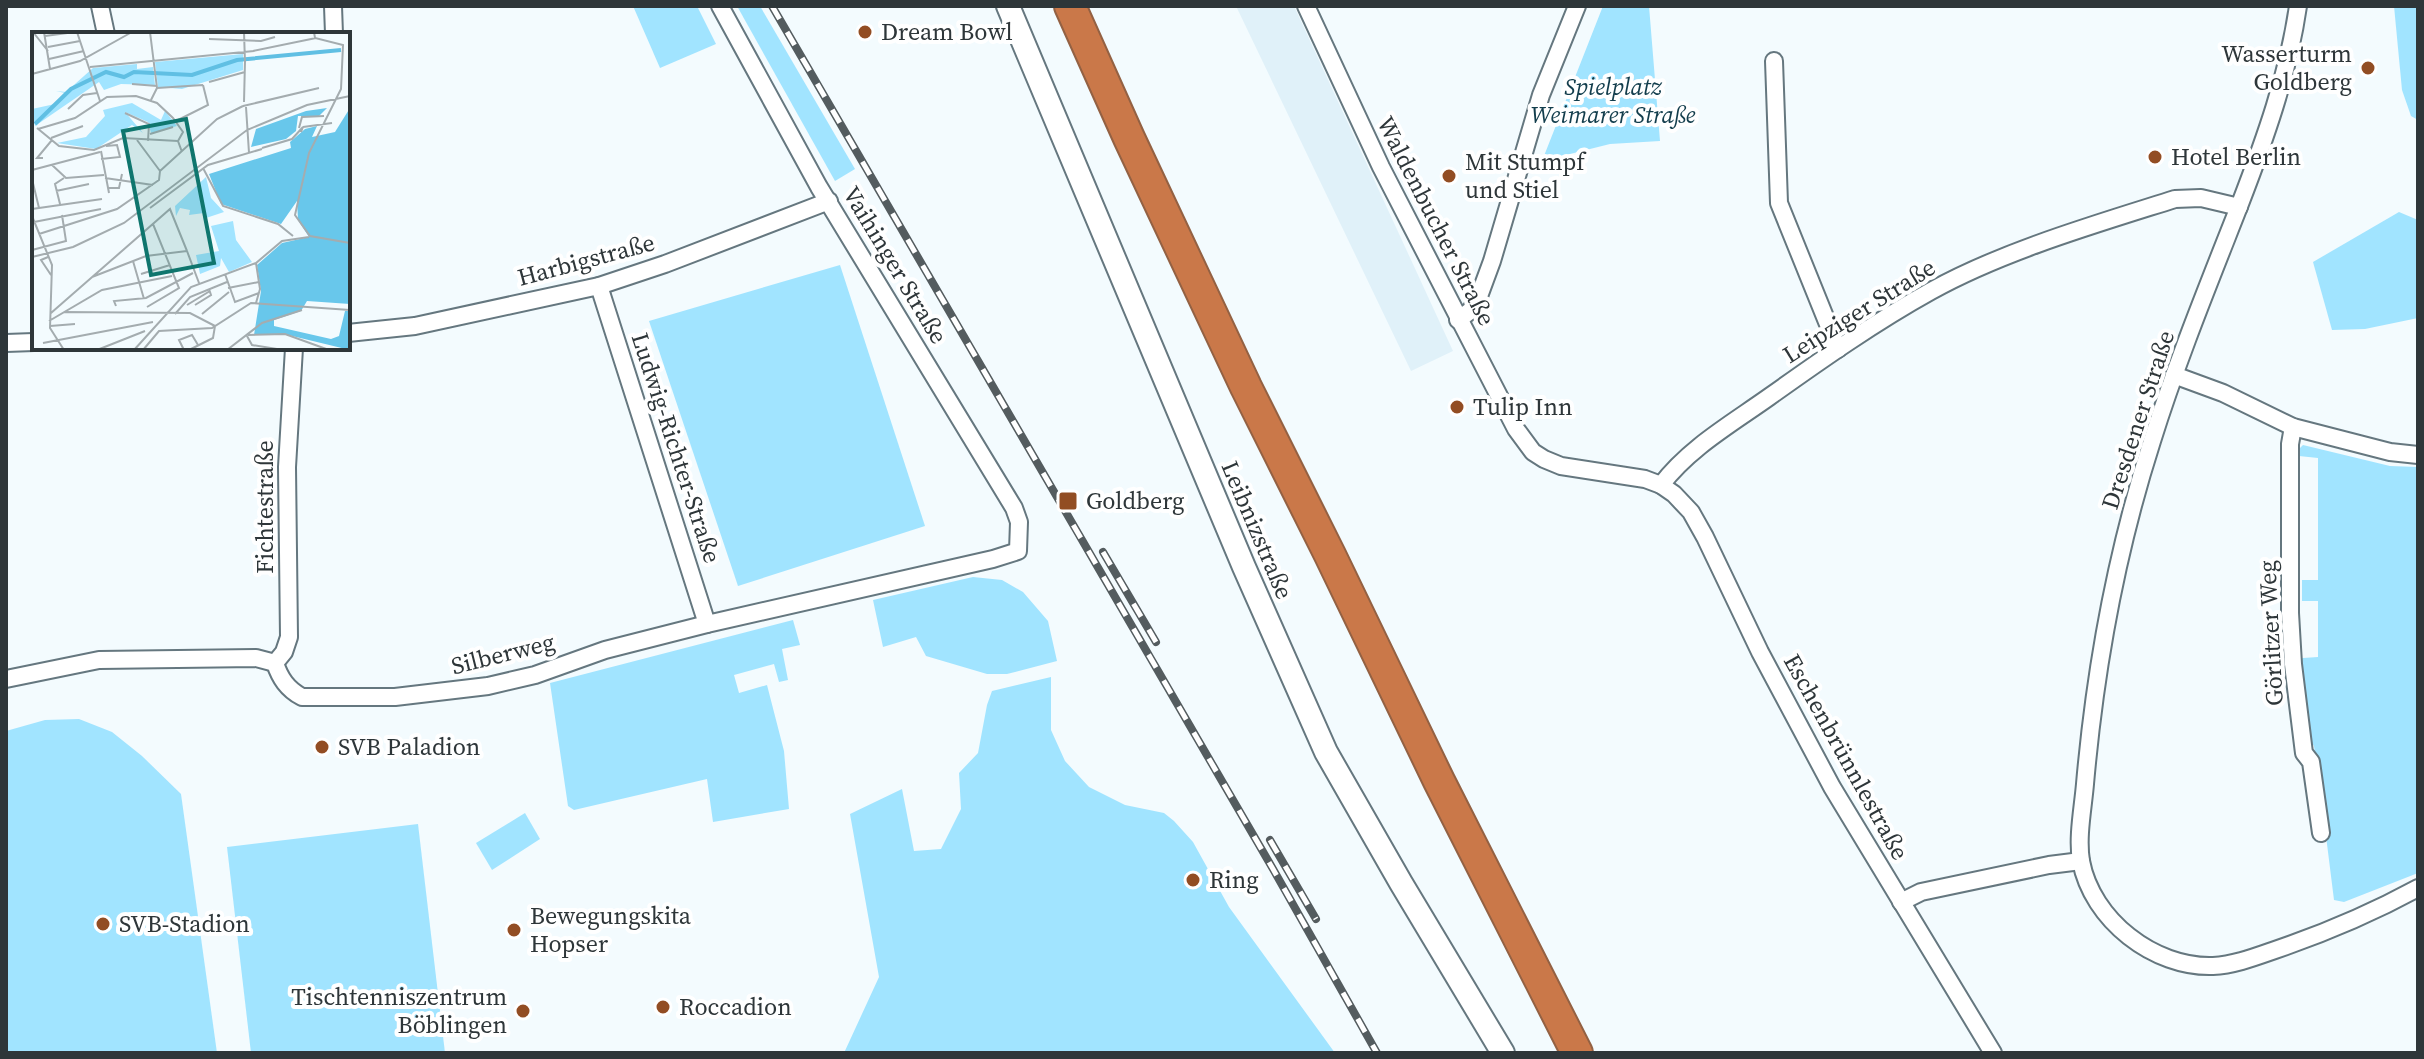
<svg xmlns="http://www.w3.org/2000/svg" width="2424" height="1059" viewBox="0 0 2424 1059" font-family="'Source Serif 4',serif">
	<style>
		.built { fill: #e0f1f9 }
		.green { fill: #a1e4ff }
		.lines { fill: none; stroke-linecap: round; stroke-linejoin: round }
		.street-casing { stroke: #65777f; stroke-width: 20 }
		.secondary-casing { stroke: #65777f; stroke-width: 26 }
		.highway-casing { stroke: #936143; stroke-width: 34 }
		.street { stroke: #fff; stroke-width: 16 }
		.secondary { stroke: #fff; stroke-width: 22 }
		.highway { stroke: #ca7849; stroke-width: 30 }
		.rail-casing { stroke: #545c5f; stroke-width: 8 }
		.rail { stroke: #fff; stroke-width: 5; stroke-dasharray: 15; stroke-linecap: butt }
		.poi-dot { fill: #924d23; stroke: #fff; stroke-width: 3 }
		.labels { text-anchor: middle; stroke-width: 8; stroke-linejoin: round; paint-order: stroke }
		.poi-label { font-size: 24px; fill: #2e3639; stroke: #fff; text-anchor: start }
		.park-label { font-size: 24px; font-style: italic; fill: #123d4c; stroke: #fff }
		.street-label { font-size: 24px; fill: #2e3639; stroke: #fff }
		.inset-river { fill: none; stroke: #60bfe3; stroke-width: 4 }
		.inset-road { fill: none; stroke: #a4acaf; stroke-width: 2 }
		.view { fill: #0f766e; fill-opacity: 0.15; stroke: #0f766e; stroke-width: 4 }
		.inset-edge { fill: none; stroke: #2e3639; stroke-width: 4 }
	</style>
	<rect width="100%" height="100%" fill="#f3fbfe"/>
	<!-- built -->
	<polygon class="built" points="1236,6 1294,6 1453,351 1411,371"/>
	<!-- green -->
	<g class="green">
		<polygon points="633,6 697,6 716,44 660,68"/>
		<polygon points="737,6 760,6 855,169 835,181"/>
		<polygon points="1603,6 1649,6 1660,141 1610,144 1542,161"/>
		<polygon points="2394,6 2418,6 2418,120 2411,116 2402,90"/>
		<polygon points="2399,212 2418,220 2418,318 2365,329 2332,330 2313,262"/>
		<polygon points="840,265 925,526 738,586 649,321"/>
		<polygon points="2303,445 2390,466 2418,467 2418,873 2344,902 2334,900 2319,780 2314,746 2305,733 2296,661 2303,658 2318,657 2318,601 2302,601 2302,580 2318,580 2318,458 2299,456 2299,449"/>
		<polygon points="973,577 1002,580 1023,592 1048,621 1057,661 1007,674 987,674 926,656 916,637 883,647 873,600"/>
		<polygon points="793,620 800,645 782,649 788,680 779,682 774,664 734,675 739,693 767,685 784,751 789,809 713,822 707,779 574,810 568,806 550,683"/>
		<polygon points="1051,677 1051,730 1065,761 1089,787 1125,805 1164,813 1174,821 1193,842 1229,907 1335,1053 844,1053 879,977 850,814 902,789 914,851 941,849 961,809 959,773 978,753 987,705 992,691"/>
		<polygon points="79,719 112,732 142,756 181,794 217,1053 6,1053 6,731 45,720"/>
		<polygon points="525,813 540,839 492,870 476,843"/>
		<polygon points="418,824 445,1053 251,1053 227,847"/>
	</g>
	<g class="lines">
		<defs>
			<g id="street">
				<polyline points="100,6 106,34"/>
				<polyline points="333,6 334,34"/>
				<polyline points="1306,6 1381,167 1516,429 1533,452 1544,459 1561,466 1645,479 1661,485 1674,494 1691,512 1705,537 1760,652 1832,787 1993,1053"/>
				<path d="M2298 6C2288 75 2265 139 2240 204 2209 283 2177 361 2152 441 2117 550 2095 670 2085 784 2083 808 2077 837 2081 861 2092 920 2154 968 2213 966 2234 965 2255 957 2275 950 2325 933 2372 913 2418 888"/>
				<polyline points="1774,61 1779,203 1838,349"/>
				<polyline points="599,286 707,624"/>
				<polyline points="1458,320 1470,311 1478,299 1492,261 1541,95 1577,6"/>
				<polyline points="348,333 415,326 599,286 665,264 829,201"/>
				<polyline points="6,343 34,342"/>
				<polyline points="2174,375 2223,393 2293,427 2390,452 2418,455"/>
				<polyline points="2293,427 2290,444 2290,613 2293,664 2304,753 2311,762 2321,833"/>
				<path d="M1661 485C1689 448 1731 424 1769 397 1821 360 1875 322 1931 291 2003 251 2096 224 2175 199L2201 198 2239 207"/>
				<path d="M275 663C280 678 287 689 302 697H395L488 686 535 675 605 650 707 624 993 559 1018 551 1019 522 1014 508 819 187 720 6"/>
				<polyline points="275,663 284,652 289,637 287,467 294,348"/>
				<polyline points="6,679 99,660 256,658 275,663"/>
				<polyline points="1901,902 1921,892 2049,865 2081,861"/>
			</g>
			<polyline id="secondary" points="1008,6 1244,567 1326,752 1401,883 1503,1053"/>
			<polyline id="highway" points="1070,6 1129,138 1246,387 1330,555 1439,781 1577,1053"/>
		</defs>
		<!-- street casing -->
		<use href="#street" class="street-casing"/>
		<!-- secondary casing -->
		<use href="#secondary" class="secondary-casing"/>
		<!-- highway casing -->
		<use href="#highway" class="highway-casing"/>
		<!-- street -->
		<use href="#street" class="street"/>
		<!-- secondary -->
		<use href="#secondary" class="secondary"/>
		<!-- highway -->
		<use href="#highway" class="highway"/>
		<defs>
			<g id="rail">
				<polyline points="772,6 1273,869 1377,1053"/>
				<polyline points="1103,552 1156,642"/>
				<polyline points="1270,840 1316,919"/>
			</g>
		</defs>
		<!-- rail casing -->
		<use href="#rail" class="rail-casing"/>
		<!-- rail -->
		<use href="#rail" class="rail"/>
	</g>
	<!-- markers -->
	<g class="poi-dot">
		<circle cx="865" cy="32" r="8"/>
		<circle cx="2368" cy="68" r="8"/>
		<circle cx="2155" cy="157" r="8"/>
		<circle cx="1449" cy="176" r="8"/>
		<circle cx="1457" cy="407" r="8"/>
		<rect x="1058" y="491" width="20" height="20" rx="4"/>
		<circle cx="322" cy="747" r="8"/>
		<circle cx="1193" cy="880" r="8"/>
		<circle cx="103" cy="924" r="8"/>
		<circle cx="514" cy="930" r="8"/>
		<circle cx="663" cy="1007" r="8"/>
		<circle cx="523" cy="1011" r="8"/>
	</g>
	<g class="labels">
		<!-- poi labels -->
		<g class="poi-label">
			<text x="881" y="40">Dream Bowl</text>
			<text x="2352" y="62" text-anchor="end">Wasserturm<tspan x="2352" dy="28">Goldberg</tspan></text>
			<text x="2171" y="165">Hotel Berlin</text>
			<text x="1465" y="170">Mit Stumpf<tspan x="1465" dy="28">und Stiel</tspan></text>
			<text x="1473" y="415">Tulip Inn</text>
			<text x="1086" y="509">Goldberg</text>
			<text x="338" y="755">SVB Paladion</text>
			<text x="1209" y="888">Ring</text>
			<text x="530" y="924">Bewegungskita<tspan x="530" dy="28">Hopser</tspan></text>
			<text x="119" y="932">SVB-Stadion</text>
			<text x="507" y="1005" text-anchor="end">Tischtenniszentrum<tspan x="507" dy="28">Böblingen</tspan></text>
			<text x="679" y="1015">Roccadion</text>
		</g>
		<!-- park labels -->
		<g class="park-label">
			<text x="1613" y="95">Spielplatz<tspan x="1613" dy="28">Weimarer Straße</tspan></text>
		</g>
		<!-- street labels -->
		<g class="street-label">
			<text transform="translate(1436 221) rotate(63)" y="8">Waldenbucher Straße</text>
			<text transform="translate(586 260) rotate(-15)" y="8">Harbigstraße</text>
			<text transform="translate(895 265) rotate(59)" y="8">Vaihinger Straße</text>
			<text transform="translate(1859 311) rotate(-32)" y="8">Leipziger Straße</text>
			<text transform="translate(2138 420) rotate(-72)" y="8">Dresdener Straße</text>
			<text transform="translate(676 448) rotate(72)" y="8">Ludwig-Richter-Straße</text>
			<text transform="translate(265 507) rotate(-90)" y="8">Fichtestraße</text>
			<text transform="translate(1257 530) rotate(67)" y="8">Leibnizstraße</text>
			<text transform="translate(2271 633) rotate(-93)" y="8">Görlitzer Weg</text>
			<text transform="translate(503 654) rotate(-14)" y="8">Silberweg</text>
			<text transform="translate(1846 757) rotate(61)" y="8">Eschenbrünnlestraße</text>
		</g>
	</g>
	<!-- overview -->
	<g transform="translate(32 32)">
		<rect width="318" height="318" fill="#f3fbfe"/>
		<path d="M211 22V38L150 57 126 55 123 30ZM105 32V37L121 35 123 53 89 52 72 58 67 50 3 94 0 77 23 72 33 61 24 59 34 60 61 36ZM100 71 129 88 133 79 145 94 119 101 116 90 93 80 111 101 100 93 64 117 25 111 54 105 73 84 71 78ZM174 145 179 166 192 180 174 186 172 181 157 183 158 178 148 176 144 184 143 174ZM201 189 204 208 220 230 197 240 189 226 188 234 168 242 164 223 187 219 179 194Z" fill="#a1e4ff"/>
		<path d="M295 76 287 84H266L264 99 254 107 219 115 224 97 274 79ZM318 76V272L275 269 269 279 242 288V294L299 307 307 304 313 279H318V318L256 303H222L229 259 225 233 250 211 277 205 266 188 265 169 249 192 189 172 177 142 259 116 258 110 273 97 285 94 280 105 303 100Z" fill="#68c7eb"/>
		<path class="inset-river" d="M3 92 39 57 74 40 92 45 102 40 160 43 205 28 309 18"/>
		<path class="inset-road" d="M1 0 16 19M12 0 18 37M45 0 68 69M118 0 125 56 119 68M212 0 213 31M282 0 283 6 311 13 309 57 277 121 263 183 278 204 318 211M13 4 43 0M177 7 229 9 243 5M16 15 48 9M221 19 284 6M17 27 52 19M58 35 222 19M0 42 48 29 100 0M177 50 213 40M100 52 125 54M125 56 171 53M212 70 213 29M211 74 287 56M214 75 217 121M36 77 51 63 65 61M93 81 117 92 116 109M144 89 176 73 171 53M271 95 300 91M5 96 27 114 62 118 91 106 146 109M267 96 270 85 292 84M6 97 43 86 75 65 104 64 125 71 141 86 151 100 146 109 150 120M118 102 141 95M19 106 51 94M105 108 128 139M230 116 260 107 271 95 269 100M69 119 77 161M11 126H5L20 108M69 127 88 125 85 113 74 114M20 133 34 146 72 143M171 136 191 174 246 192 261 204M0 138 68 120M128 139 185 87 211 74M73 146 121 153M0 147 7 176M76 156H87L90 142M24 159 57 152M28 172 23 152 32 146M118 176 176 133 230 117M0 177 70 167M0 184 20 233 18 296 32 318M2 190 69 177M7 202 85 177 127 148 128 139M0 218 34 209 30 183M155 219 167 251M0 225 41 215 92 191 215 98 275 73 318 64M16 225 9 228 19 243M101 229 112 267M224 231 228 257 224 271M109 242 138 233M193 242 203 270 227 261M60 245 114 224 155 219M196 256 227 250M155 273 178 259M163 273 179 263 177 257M84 274 82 269 114 266 161 241M115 275 147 256 121 192M32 280 158 281 183 294M19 281 138 177 155 219M143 282 158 265 195 250M170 282 197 260M17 289 70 258 140 244M18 294 43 292M216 303 253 302 297 318M215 304 220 313 251 318M11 311 121 290M65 318 113 299M102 318 159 255 224 231 250 209 277 205M111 318 127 299 180 296 219 271 318 278M152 318 147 308 160 303 166 313M157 318 181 306 183 294M195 318 230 291 270 278"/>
		<path class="view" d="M154 87 182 231 119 243 91 99Z"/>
		<rect width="318" height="318" class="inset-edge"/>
	</g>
	<!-- border -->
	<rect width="2424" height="1059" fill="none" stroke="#2e3639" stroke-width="16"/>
</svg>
